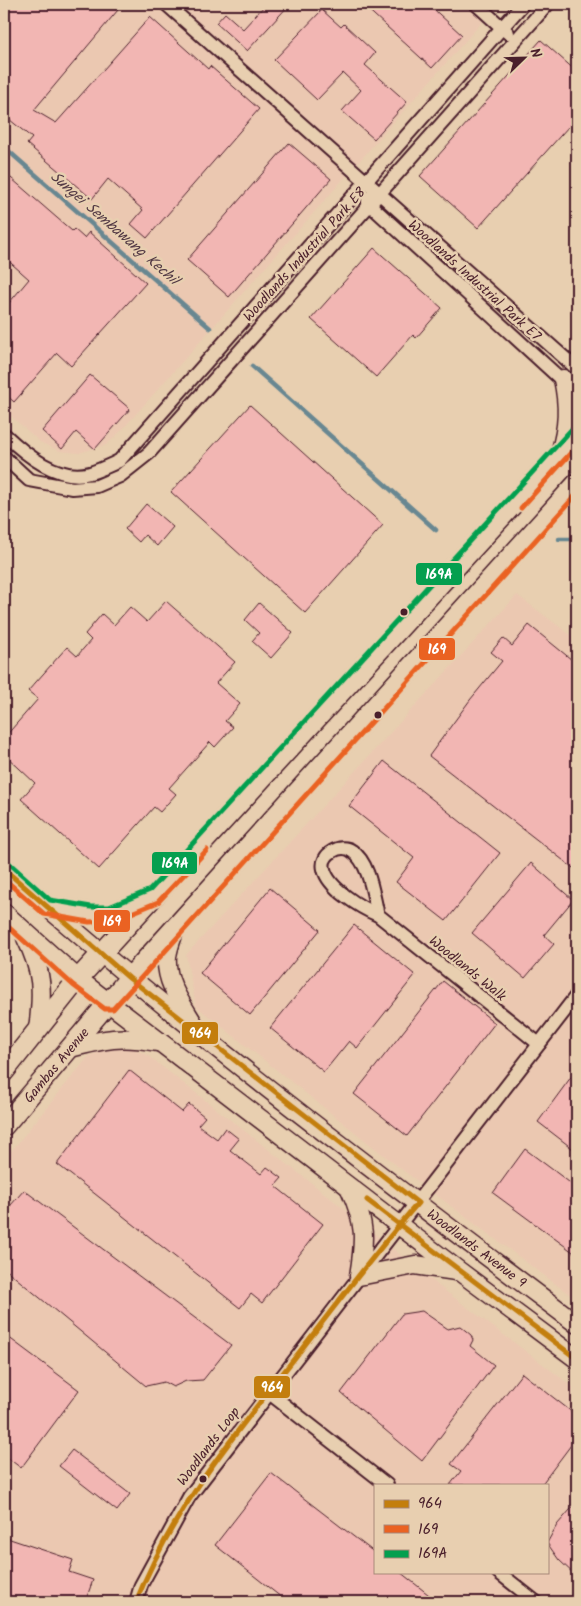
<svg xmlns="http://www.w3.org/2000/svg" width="581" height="1606" viewBox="0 0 581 1606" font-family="Kalam,sans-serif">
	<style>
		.built { fill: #ebc8b1; fill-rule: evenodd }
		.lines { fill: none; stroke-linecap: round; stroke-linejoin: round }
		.stream { stroke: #688791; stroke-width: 4.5 }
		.building { fill: #f2b6b3; stroke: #4a1f2b }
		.minor-casing { stroke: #4a1f2b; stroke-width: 16 }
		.secondary-casing { stroke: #4a1f2b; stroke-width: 21 }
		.primary-casing { stroke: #4a1f2b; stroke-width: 22 }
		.minor { stroke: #e8cfb0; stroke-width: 12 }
		.secondary { stroke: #e8cfb0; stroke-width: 18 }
		.primary { stroke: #e8cfb0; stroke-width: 19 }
		.bus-1-casing { stroke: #e8cfb0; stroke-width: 9 }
		.bus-2-casing { stroke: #e8cfb0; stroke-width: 9 }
		.bus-3-casing { stroke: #e8cfb0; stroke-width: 9 }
		.bus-1 { stroke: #c37e0d; stroke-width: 5 }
		.bus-2 { stroke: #ea6222; stroke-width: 5 }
		.bus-3 { stroke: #049f4f; stroke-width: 5 }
		.bus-dot { fill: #4a1f2b; stroke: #e8cfb0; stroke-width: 2 }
		.labels { text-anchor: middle; stroke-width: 5; stroke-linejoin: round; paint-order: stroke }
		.street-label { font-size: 14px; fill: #4a1f2b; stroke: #e8cfb0 }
		.water-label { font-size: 15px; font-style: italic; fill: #523944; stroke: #e8cfb0 }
		.line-badge { stroke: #e8cfb0; stroke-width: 2 }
		.badge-label { font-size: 14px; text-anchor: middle; font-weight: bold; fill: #fff }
	</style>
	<rect width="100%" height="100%" fill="#e8cfb0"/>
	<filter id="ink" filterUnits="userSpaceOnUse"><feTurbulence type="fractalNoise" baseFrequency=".02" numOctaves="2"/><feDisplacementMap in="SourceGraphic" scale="10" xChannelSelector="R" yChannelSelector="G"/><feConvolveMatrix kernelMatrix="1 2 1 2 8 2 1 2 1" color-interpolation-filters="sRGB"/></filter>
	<g filter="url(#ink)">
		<!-- built -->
		<g class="built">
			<polygon points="4,4 498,4 121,431 106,445 79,453 59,451 40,442 4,410"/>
			<polygon points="517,595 577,640 577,1300 400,1168 196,1006 186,955"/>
			<path d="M112 1047H129L147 1055 328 1196 440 1287 577 1390V1602H4V1160L89 1056ZM375 1485H547V1572H375Z"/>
		</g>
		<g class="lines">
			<!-- stream -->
			<g class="stream">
				<polyline points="4,147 210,328"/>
				<polyline points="252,366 436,530"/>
				<polyline points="559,539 577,539"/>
			</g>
		</g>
		<!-- building -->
		<g class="building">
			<polygon points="4,4 123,4 34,110 56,123 150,17 208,69 210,66 259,109 147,238 131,224 143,210 108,179 92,199 27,144 32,138 4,115"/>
			<polygon points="266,4 290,4 247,51 216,23 225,13 243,29"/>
			<polygon points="362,4 428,4 462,35 432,68"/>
			<polygon points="322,10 341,27 344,24 375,53 365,65 407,102 374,139 342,111 361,90 343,73 317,100 274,60"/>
			<polygon points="541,40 577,72 577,117 478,228 420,176"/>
			<polygon points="289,143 331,179 229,297 187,260"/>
			<polygon points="4,172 72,231 74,229 84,238 89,232 146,283 71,366 57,353 14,402 4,393 4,309 29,279 4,257"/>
			<polygon points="374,248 442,308 416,338 413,335 376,377 311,319"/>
			<polygon points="90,375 130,409 95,449 76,432 62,449 42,431"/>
			<polygon points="250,405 383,525 305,613 171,492"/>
			<polygon points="146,504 173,527 157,546 145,535 139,542 125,529"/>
			<polygon points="166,601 235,662 216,683 240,704 225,721 233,727 215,747 210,742 169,788 176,794 160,812 154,807 99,869 21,799 35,783 4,754 4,738 38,699 28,691 67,647 77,656 91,640 85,634 102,614 114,625 130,607 147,622"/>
			<polygon points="259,603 293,633 271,658 252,641 259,633 245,620"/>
			<polygon points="529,625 577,664 577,871 429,756 470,700 502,661 491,652 503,638 512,646"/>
			<polygon points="384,761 500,853 446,921 396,882 414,858 349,806"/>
			<polygon points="531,863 573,900 544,935 554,944 525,978 472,933"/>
			<polygon points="270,888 320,930 250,1015 200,973"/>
			<polygon points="354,925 415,975 357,1048 349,1041 324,1072 270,1028"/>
			<polygon points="443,981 495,1023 407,1136 354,1094"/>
			<polygon points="577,1069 577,1152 538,1122"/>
			<polygon points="129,1070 182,1112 189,1104 205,1117 198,1125 217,1139 225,1128 239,1139 230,1150 261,1174 267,1167 282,1178 275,1186 323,1224 262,1303 251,1294 240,1308 57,1164"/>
			<polygon points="525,1149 577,1188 577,1255 493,1193"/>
			<polygon points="24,1190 231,1345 203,1380 186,1381 173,1387 164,1382 146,1386 4,1268 4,1213"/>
			<polygon points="422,1311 448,1329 460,1326 471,1335 473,1340 470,1346 494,1365 422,1461 341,1393 402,1314"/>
			<polygon points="4,1334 79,1390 21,1468 4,1455"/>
			<polygon points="522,1373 577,1416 577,1437 541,1485 450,1485 461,1471 451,1464"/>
			<polygon points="72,1450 130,1494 117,1511 59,1466"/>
			<polygon points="271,1473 375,1553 375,1572 400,1572 438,1602 288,1602 277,1594 215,1545"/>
			<polygon points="577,1502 577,1577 559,1560 547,1543 557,1525"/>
			<polygon points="4,1537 73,1560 69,1572 93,1580 85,1602 4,1602"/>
		</g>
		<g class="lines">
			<defs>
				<g id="minor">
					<polyline points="166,4 577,369"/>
					<polyline points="476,4 508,33"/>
					<polyline points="368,197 368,203 577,394"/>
					<path d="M4 434C25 454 58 482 90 473 100 470 110 465 119 461L523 4"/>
					<polyline points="4,457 29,480 72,488 97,486 120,476 149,453 548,4"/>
					<path d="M378 915C373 896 370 863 352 851 341 843 320 854 324 869 328 888 361 908 378 915L539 1044"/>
					<polyline points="268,1392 387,1485"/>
					<polyline points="498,1572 536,1602"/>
					<polyline points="136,1602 141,1585 189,1497 577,995"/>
				</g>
				<g id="secondary">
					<path d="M560 453C568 427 569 406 563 379"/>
					<path d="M4 869C186 1031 382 1177 577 1324"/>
					<polyline points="47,907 90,915 111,914 154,896"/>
					<polyline points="4,913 78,979 109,1003 459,1271 577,1359"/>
					<path d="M176 926C173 936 168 947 167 957 165 981 181 1003 193 1023"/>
					<path d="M26 938C43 972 43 992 38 1029"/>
					<path d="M70 1048C105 1039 120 1035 157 1042"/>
					<path d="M350 1189C366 1224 365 1239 359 1276L415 1265 456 1271"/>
				</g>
				<g id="primary">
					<polyline points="4,1072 78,979 577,435"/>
					<polyline points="4,1126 129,978 577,483"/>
				</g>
			</defs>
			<!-- minor casing -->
			<use href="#minor" class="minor-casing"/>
			<!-- secondary casing -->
			<use href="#secondary" class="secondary-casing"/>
			<!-- primary casing -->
			<use href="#primary" class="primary-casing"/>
			<!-- minor -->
			<use href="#minor" class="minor"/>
			<!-- secondary -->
			<use href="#secondary" class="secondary"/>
			<!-- primary -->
			<use href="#primary" class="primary"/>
			<defs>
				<g id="bus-1">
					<path d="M4 869 129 978 418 1203C373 1255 332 1310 290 1364 231 1439 171 1512 136 1602"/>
					<polyline points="367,1200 577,1359"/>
				</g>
				<g id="bus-2">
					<polyline points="521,508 577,446"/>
					<polyline points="4,879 44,914 89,922 112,921 158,902 207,850"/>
					<polyline points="4,923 73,985 105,1009 113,1009 577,494"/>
				</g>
				<polyline id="bus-3" points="9,863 50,900 91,907 109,907 150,890 571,430"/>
			</defs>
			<!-- bus-1 casing -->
			<use href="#bus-1" class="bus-1-casing"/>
			<!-- bus-2 casing -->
			<use href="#bus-2" class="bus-2-casing"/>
			<!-- bus-3 casing -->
			<use href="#bus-3" class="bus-3-casing"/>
			<!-- bus-1 -->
			<use href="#bus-1" class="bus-1"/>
			<!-- bus-2 -->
			<use href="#bus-2" class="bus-2"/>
			<!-- bus-3 -->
			<use href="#bus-3" class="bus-3"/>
		</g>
	</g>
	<!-- markers -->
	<g class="bus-dot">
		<circle cx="404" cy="612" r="4.5"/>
		<circle cx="378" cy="715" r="4.5"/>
		<circle cx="203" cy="1479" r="4.5"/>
	</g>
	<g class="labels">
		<!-- street labels -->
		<g class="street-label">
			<text transform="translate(304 254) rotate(-48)" y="5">Woodlands Industrial Park E8</text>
			<text transform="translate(475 280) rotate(42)" y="5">Woodlands Industrial Park E7</text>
			<text transform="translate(468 968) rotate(39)" y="5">Woodlands Walk</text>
			<text transform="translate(56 1065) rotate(-50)" y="5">Gambas Avenue</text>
			<text transform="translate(477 1248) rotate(37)" y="5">Woodlands Avenue 9</text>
			<text transform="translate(208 1446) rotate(-53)" y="5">Woodlands Loop</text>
		</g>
		<!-- water labels -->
		<g class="water-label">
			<text transform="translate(115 228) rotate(41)" y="5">Sungei Sembawang Kechil</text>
		</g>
	</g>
	<g class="line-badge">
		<rect x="415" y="562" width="48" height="24" rx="5" fill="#049f4f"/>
		<rect x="418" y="637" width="38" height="24" rx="5" fill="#ea6222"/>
		<rect x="151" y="851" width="47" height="24" rx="5" fill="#049f4f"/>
		<rect x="93" y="909" width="38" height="24" rx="5" fill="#ea6222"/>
		<rect x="181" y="1021" width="38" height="24" rx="5" fill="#c37e0d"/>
		<rect x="253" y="1375" width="38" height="24" rx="5" fill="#c37e0d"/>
	</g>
	<g class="badge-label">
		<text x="439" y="579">169A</text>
		<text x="437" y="654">169</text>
		<text x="175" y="868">169A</text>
		<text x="112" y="926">169</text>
		<text x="200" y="1038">964</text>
		<text x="272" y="1392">964</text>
	</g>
	<!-- margin -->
	<rect width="581" height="1606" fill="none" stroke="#e8cfb0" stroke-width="20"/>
	<rect x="10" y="10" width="561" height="1586" fill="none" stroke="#4a1f2b" stroke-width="2" filter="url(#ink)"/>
	<!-- legend -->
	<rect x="374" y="1484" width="175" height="90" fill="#e8cfb0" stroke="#a9897b"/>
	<rect x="384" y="1500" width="25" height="8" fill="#c37e0d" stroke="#a9897b"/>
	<text x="418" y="1508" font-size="15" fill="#4a1f2b">964</text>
	<rect x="384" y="1525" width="25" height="8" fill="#ea6222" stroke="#a9897b"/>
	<text x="418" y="1534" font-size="15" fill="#4a1f2b">169</text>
	<rect x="384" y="1550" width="25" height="8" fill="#049f4f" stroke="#a9897b"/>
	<text x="418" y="1558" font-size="15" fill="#4a1f2b">169A</text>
	<!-- north arrow -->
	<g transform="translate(524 58) rotate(67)" stroke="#e8cfb0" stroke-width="4" paint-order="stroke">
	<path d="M0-4L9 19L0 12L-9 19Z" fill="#4a1f2b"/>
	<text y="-8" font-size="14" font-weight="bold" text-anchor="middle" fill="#4a1f2b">N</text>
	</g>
</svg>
